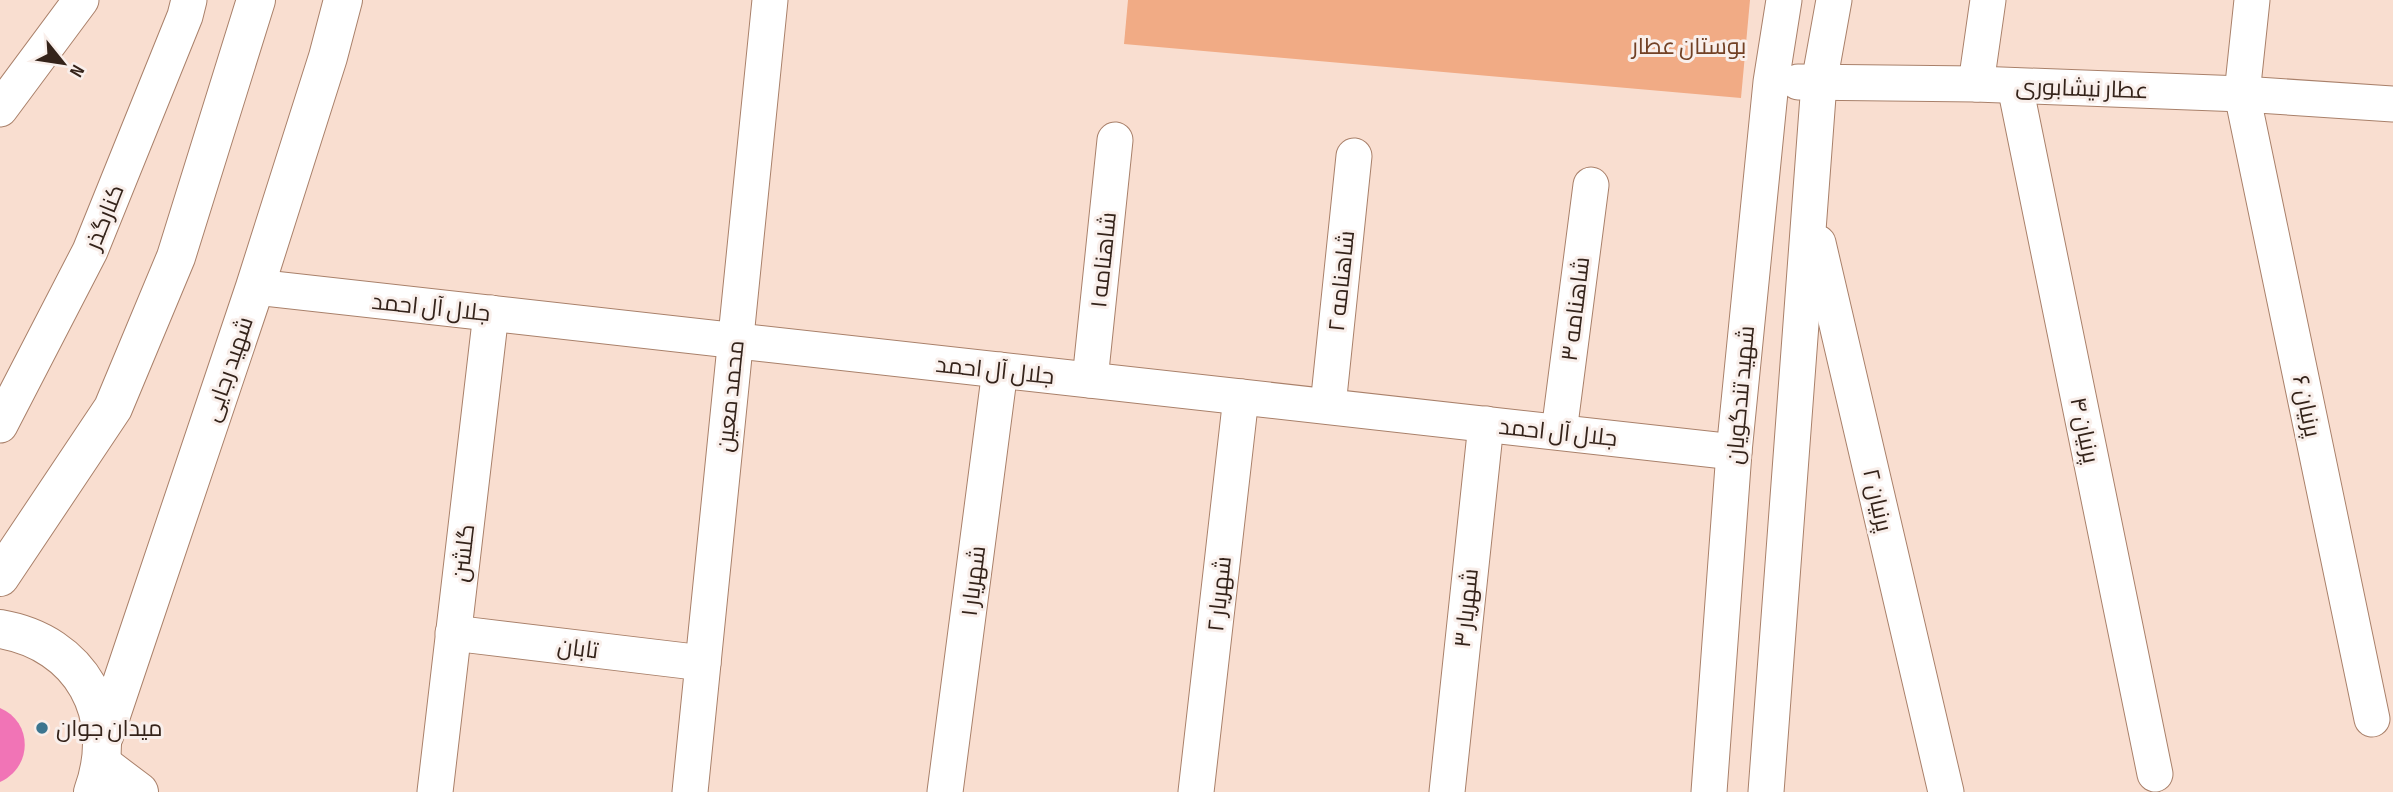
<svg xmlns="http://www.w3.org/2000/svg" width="2393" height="792" viewBox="0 0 2393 792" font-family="'Sofia Sans Condensed',Cairo,sans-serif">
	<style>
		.green { fill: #f1ab85 }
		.water { fill: #f174b6 }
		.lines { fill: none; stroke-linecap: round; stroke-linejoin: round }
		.street-casing { stroke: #a9806a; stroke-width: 37 }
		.secondary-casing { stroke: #a9806a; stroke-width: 40 }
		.street { stroke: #fff; stroke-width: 35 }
		.secondary { stroke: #fff; stroke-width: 38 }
		.poi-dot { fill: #3c758f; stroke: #f9efeb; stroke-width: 2.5 }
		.labels { text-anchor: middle; stroke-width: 6; stroke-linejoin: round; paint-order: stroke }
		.park-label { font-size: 23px; fill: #724125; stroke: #f9efeb }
		.street-label { font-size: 23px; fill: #34231a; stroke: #f9efeb }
		.poi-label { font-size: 23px; fill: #34231a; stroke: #f9efeb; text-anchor: start }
	</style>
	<rect width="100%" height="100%" fill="#f9ded0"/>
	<!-- green -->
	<polygon class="green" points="1128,0 1750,0 1741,98 1124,44"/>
	<!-- water -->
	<path class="water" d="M0 708C33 722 33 767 0 782Z"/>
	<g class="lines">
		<defs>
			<g id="street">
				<polyline points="2252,0 2242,94 2372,719"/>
				<polyline points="1798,82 1976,84 2242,94 2393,104"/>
				<polyline points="1976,84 1988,0"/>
				<polyline points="2015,86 2155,774"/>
				<polyline points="0,109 81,0"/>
				<polyline points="1818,243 1946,792"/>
				<polyline points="255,287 1734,452"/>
				<polyline points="1090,380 1115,140"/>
				<polyline points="1328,406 1354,156"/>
				<polyline points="0,425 90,251 185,16 189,0"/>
				<polyline points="1559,432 1591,185"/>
				<polyline points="453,633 703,663"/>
				<polyline points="435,792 491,313"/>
				<polyline points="690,792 770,0"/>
				<polyline points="945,792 1000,370"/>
				<polyline points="1196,792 1241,397"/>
				<polyline points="1447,792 1486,424"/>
				<polyline points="1709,792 1734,452 1771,82 1784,0"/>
				<polyline points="1766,792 1819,83 1834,0"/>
			</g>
			<g id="secondary">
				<polyline points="0,577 113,408 176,257 256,0"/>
				<path d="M0 629C82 643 121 715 93 792"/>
				<polyline points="104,736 255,287 328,57 343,0"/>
				<polyline points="102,764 139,792"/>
			</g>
		</defs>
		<!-- street casing -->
		<use href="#street" class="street-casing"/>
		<!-- secondary casing -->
		<use href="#secondary" class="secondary-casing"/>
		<!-- street -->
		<use href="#street" class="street"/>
		<!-- secondary -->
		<use href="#secondary" class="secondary"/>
	</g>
	<!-- markers -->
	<circle class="poi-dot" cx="42" cy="728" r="7"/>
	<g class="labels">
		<!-- park labels -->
		<g class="park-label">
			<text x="1689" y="54">بوستان عطار</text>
		</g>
		<!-- street labels -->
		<g class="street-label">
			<text transform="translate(2082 88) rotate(2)" y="8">عطار نیشابوری</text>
			<text transform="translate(104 217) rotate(-68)" y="8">کنارگذر</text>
			<text transform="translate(1103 260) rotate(-84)" y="8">شاهنامه ۱</text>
			<text transform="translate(1341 281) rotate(-84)" y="8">شاهنامه ۲</text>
			<text transform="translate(431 307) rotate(6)" y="8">جلال آل احمد</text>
			<text transform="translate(1575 309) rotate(-83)" y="8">شاهنامه ۳</text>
			<text transform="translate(228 369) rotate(-71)" y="8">شهید رجایی</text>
			<text transform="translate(995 370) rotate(6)" y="8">جلال آل احمد</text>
			<text transform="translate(1740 395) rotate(-85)" y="8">شهید تندگویان</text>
			<text transform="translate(730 396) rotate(-84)" y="8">محمد معین</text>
			<text transform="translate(2307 406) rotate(78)" y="8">پرنیان ۶</text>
			<text transform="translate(2085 430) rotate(78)" y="8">پرنیان ۴</text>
			<text transform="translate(1558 432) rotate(6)" y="8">جلال آل احمد</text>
			<text transform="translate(1878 500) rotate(77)" y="8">پرنیان ۲</text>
			<text transform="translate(463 553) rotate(-83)" y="8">گلشن</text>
			<text transform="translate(973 581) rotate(-83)" y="8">شهریار ۱</text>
			<text transform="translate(1219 594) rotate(-84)" y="8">شهریار ۲</text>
			<text transform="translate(1466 608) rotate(-84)" y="8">شهریار ۳</text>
			<text transform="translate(578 648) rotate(7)" y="8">تابان</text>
		</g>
		<!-- poi labels -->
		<g class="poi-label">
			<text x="56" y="736">میدان جوان</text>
		</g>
	</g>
	<!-- north arrow -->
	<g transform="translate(63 63) rotate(120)" stroke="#f9efeb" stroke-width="5" paint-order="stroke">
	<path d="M0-5L12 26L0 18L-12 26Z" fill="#34231a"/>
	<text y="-10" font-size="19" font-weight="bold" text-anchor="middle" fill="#34231a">N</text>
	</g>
</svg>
